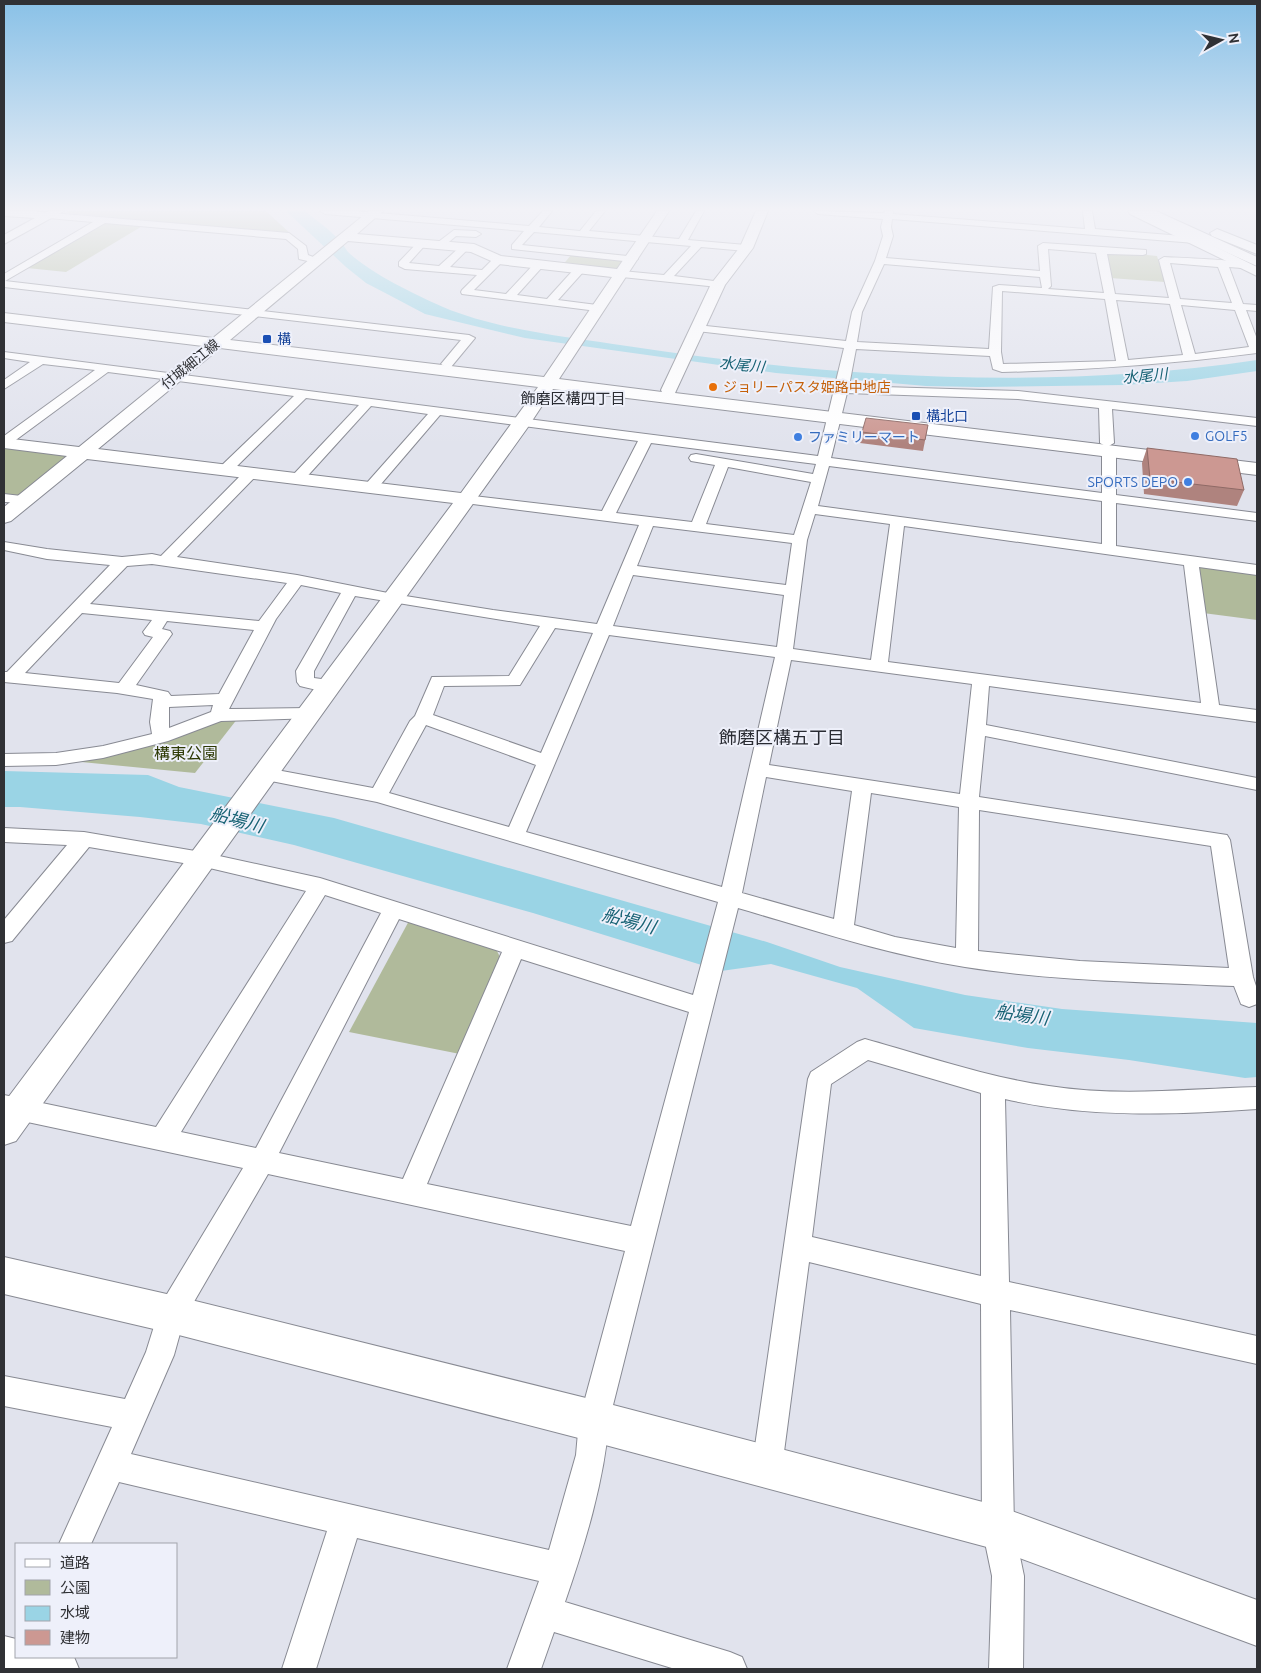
<svg xmlns="http://www.w3.org/2000/svg" width="1261" height="1673" viewBox="0 0 1261 1673" font-family="Ubuntu,'Noto Sans JP',sans-serif">
	<style>
		.green { fill: #b0ba9b }
		.water { fill: #9ad4e5 }
		.lines { fill: none; stroke-linecap: round; stroke-linejoin: round }
		.street-casing { stroke: #888a93; stroke-width: 2 }
		.secondary-casing { stroke: #888a93; stroke-width: 2 }
		.highway-casing { stroke: #888a93; stroke-width: 2 }
		.street { fill: #fff; fill-rule: evenodd }
		.secondary { fill: #fff; fill-rule: evenodd }
		.highway { fill: #fff; fill-rule: evenodd }
		.wall { fill: #af837e }
		.building { fill: #cc9892; stroke: #8f6a66 }
		.transit-dot { fill: #1a4fb4; stroke: #eef0fa; stroke-width: 2 }
		.food-dot { fill: #e8710a; stroke: #eef0fa; stroke-width: 2 }
		.shop-dot { fill: #3f7fe0; stroke: #eef0fa; stroke-width: 2 }
		.labels { text-anchor: middle; stroke-width: 4; stroke-linejoin: round; paint-order: stroke }
		.far-transit-label { font-size: 14px; fill: #164399; stroke: #eef0fa; text-anchor: start }
		.far-street-label { font-size: 14px; fill: #303135; stroke: #eef0fa }
		.far-food-label { font-size: 14px; fill: #c56008; stroke: #eef0fa; text-anchor: start }
		.far-shop-label { font-size: 14px; fill: #366cbe; stroke: #eef0fa; text-anchor: start }
		.far-water-label { font-size: 15px; font-style: italic; fill: #176274; stroke: #eef0fa }
		.far-neighbourhood-label { font-size: 15px; fill: #2a2c33; stroke: #eef0fa }
		.park-label { font-size: 16px; fill: #2d3904; stroke: #eef0fa }
		.neighbourhood-label { font-size: 18px; fill: #2a2c33; stroke: #eef0fa }
		.water-label { font-size: 18px; font-style: italic; fill: #176274; stroke: #eef0fa }
	</style>
	<rect width="100%" height="100%" fill="#e1e3ed"/>
	<!-- green -->
	<g class="green">
		<polygon points="68,211 266,211 292,235 112,219 111,217 65,213"/>
		<polygon points="107,222 144,225 66,272 27,268"/>
		<polygon points="1109,251 1157,256 1165,282 1110,278 1105,252"/>
		<polygon points="571,255 627,259 618,272 562,266"/>
		<polygon points="4,448 69,455 18,497 4,495"/>
		<polygon points="1203,565 1257,573 1257,620 1203,613 1197,567"/>
		<polygon points="238,718 195,773 71,761 215,720"/>
		<polygon points="410,919 496,949 500,957 460,1054 349,1032"/>
	</g>
	<!-- water -->
	<g class="water">
		<path d="M286 211H305C316 220 329 229 339 240 343 244 345 248 348 252 370 273 414 294 443 307 497 330 569 337 627 346 836 378 1048 391 1257 360V371L1187 381 1123 385 978 387 926 386 776 373 525 338 425 314 391 296 366 283 346 267Z"/>
		<polygon points="4,771 148,775 179,787 334,818 767,942 840,967 965,995 1062,1009 1257,1023 1257,1077 1245,1078 1129,1060 1028,1048 914,1028 857,988 771,964 721,971 533,913 294,845 201,824 140,817 20,807 4,807"/>
	</g>
	<g class="lines">
		<defs>
			<g id="street">
				<polygon points="320,211 354,211 529,226 543,211 552,211 539,227 580,231 596,211 605,211 589,231 679,239 696,211 704,211 688,240 746,245 751,248 746,251 701,247 674,276 722,282 723,284 718,287 622,277 617,274 622,271 664,275 691,246 534,232 522,245 637,257 638,259 633,262 512,249 512,245 524,231 325,214"/>
				<path d="M814 211 884 213 885 211H893V214L1085 229 1083 211H1092L1095 229 1195 237 1200 240 1195 243 892 219 891 227 893 236 886 258 1040 271 1038 246 1043 243 1146 250V254L1143 255 1107 254 1115 294 1169 298 1159 260 1164 257C1178 258 1240 259 1247 265L1242 268 1229 267 1243 304 1257 305V311L1246 310 1257 339V353C1172 364 1088 370 1002 372L993 369 990 356 856 349 849 386 1018 391 1257 418V426L1112 409 1114 443 1107 447 1100 443 1099 408 1018 399 847 393 831 458 1102 493V451L1109 447 1116 451V495L1257 513V521L1116 503V546L1257 565V575L1199 567 1219 705 1257 710V722L989 686 986 725 1257 778V790L985 736 979 797 1227 835 1230 840 1253 977 1257 989V1004L1249 1007 1241 1004 1234 986C1144 982 1054 981 965 967 888 955 813 930 738 908L609 1421C604 1482 585 1544 565 1602L730 1652 742 1657 747 1669H675L554 1632 541 1669H507L539 1581 357 1538 316 1669H282L327 1531 119 1482 91 1544H59L112 1427 4 1406V1376L125 1399 146 1352 161 1304 243 1168 4 1117V1095L156 1127 306 891 201 866 89 847 12 941 4 943V920L67 845 4 842V828L84 832 201 852 320 878 693 995 718 902 377 802 266 780 259 778 257 774 259 770 266 768 373 788 410 721 415 716 432 677 509 676 540 626 355 596 314 671V678L336 681 339 685 336 689C325 692 311 689 300 686L297 682 296 671 341 593 301 585 276 619 229 709 309 708 315 710 318 714 315 718 221 721 168 741 103 758 56 765 4 766V754L56 753 103 746 152 734 150 722 153 699 117 693 4 682V672H7L110 565 47 559 4 550V542L47 549 122 557 152 554 161 556 246 470 251 469 258 473 256 476 177 557 297 575 393 594 493 610 597 624 639 525 465 503 460 502 458 499 460 496 465 495 602 511 638 441 440 415 375 491 370 492 363 488 365 485 428 414 371 406 302 482 297 483 290 479 292 476 359 405 306 398 230 473H220L218 470 220 467 294 396 108 372 9 445 4 446V436L95 370 43 364 4 389V380L30 362 4 358V352L818 456 844 348 697 331 691 328 697 325 846 341 852 312 875 261 883 236 881 227 883 219 818 214ZM1048 249 1096 253 1104 293 1048 289 1051 286ZM1170 263 1218 267 1232 303 1180 299ZM884 264 1040 277 1042 288 999 285 993 287 989 349 857 342 862 312ZM1002 291 1105 299 1116 361 1003 364 1001 352ZM1116 300 1170 304 1183 355 1128 360ZM1181 305 1235 310 1249 347 1195 354ZM651 443 816 464 813 474 696 454 691 455 689 458 691 461 715 465 692 522 616 513ZM829 466 1102 501V544L818 506ZM728 467 811 482 794 535 706 524ZM815 514 890 524 871 660 793 649 807 540ZM653 526 792 543 786 585 637 566ZM904 526 1184 565 1201 703 888 662ZM152 564 287 583 259 621 90 604 127 566ZM633 575 784 595 777 647 613 626ZM82 613 152 620 143 632 145 635 153 637 119 683 25 673ZM167 621 254 630 219 694 171 696 168 692 136 685 172 634 170 631 162 629ZM555 628 593 633 541 753 433 715 444 686 520 685ZM609 635 775 657 722 887 526 832ZM791 660 972 684 960 794 769 765ZM213 705 211 712 169 728V707ZM426 725 536 765 509 827 389 793ZM766 777 852 791 834 919 742 893ZM871 793 959 807 956 948 895 937 854 925ZM979 810 1211 846 1229 968 1080 961 978 951ZM325 895 381 913 256 1148 181 1132ZM399 919 502 952 403 1179 279 1153ZM521 959 689 1012 631 1226 427 1184ZM268 1174 625 1251 579 1421 576 1455 549 1550 131 1454 174 1355 184 1319Z"/>
				<polygon points="40,212 289,233 306,246 308,255 321,260 316,263 299,259 298,249 286,239 105,223 5,281 469,335 475,338 451,367 447,368 441,364 461,340 4,287 4,274 93,222 37,217 37,213"/>
				<polygon points="454,230 476,231 481,234 476,237 456,236 443,247 437,247 437,243"/>
				<polygon points="422,240 427,243 409,263 439,266 462,245 465,244 470,247 450,267 482,270 494,258 502,258 502,262 474,290 506,294 535,263 539,262 544,265 517,295 547,299 576,267 584,267 584,271 558,300 597,305 602,308 597,311 462,294 461,292 462,290 477,275 405,269 399,266 399,262 419,241"/>
				<polygon points="4,494 30,497 32,500 30,503 4,502"/>
				<path d="M865 1039C926 1056 986 1077 1049 1086 1118 1097 1188 1089 1257 1087V1109C1173 1115 1088 1118 1005 1099L1009 1282 1257 1336V1364L1010 1310 1014 1528 1024 1576 1023 1669H989L992 1576 982 1528 981 1304 809 1262 782 1467 778 1478 767 1482 756 1478 752 1467 808 1079 811 1072 857 1042ZM868 1060 981 1093V1276L812 1237 831 1084Z"/>
				<polygon points="4,1636 16,1639 16,1657 74,1657 79,1669 4,1669"/>
			</g>
			<g id="secondary">
				<polygon points="4,211 35,211 45,213 49,211 64,211 4,244 4,235 35,218 4,216"/>
				<path d="M369 211H383L357 234 474 244 501 256 617 269 657 211H669L559 379 662 392 661 390 711 284 740 247 756 211H768L753 248 725 285 675 393 1257 463V475L553 389 528 427 16 1141 4 1145V1103L453 503 87 459 11 521 4 523V507L67 456 4 448V438L79 447 203 346 4 322V313L213 338ZM348 241 471 252 498 264 612 277 544 377 230 340ZM220 348 538 387 461 493 98 449Z"/>
				<polygon points="1128,211 1143,211 1257,267 1257,276 1130,214"/>
				<polygon points="1217,229 1257,245 1257,254 1212,236 1210,233"/>
				<polygon points="4,1257 171,1295 594,1400 998,1506 1257,1600 1257,1646 998,1550 594,1442 171,1333 4,1294"/>
			</g>
			<polygon id="highway" points="1140,211 1156,211 1257,257 1257,266 1142,214"/>
		</defs>
		<!-- street casing -->
		<use href="#street" class="street-casing"/>
		<!-- secondary casing -->
		<use href="#secondary" class="secondary-casing"/>
		<!-- highway casing -->
		<use href="#highway" class="highway-casing"/>
		<!-- street -->
		<use href="#street" class="street"/>
		<!-- secondary -->
		<use href="#secondary" class="secondary"/>
		<!-- highway -->
		<use href="#highway" class="highway"/>
	</g>
	<!-- wall -->
	<g class="wall">
		<polygon points="928,425 923,451 860,443 862,432"/>
		<polygon points="1147,448 1244,490 1237,506 1144,494 1142,463"/>
	</g>
	<!-- building -->
	<g class="building">
		<polygon points="866,418 928,425 925,440 862,432"/>
		<polygon points="1147,448 1237,459 1244,490 1150,479"/>
	</g>
	<!-- sky -->
	<linearGradient id="sky" x2="0" y2="1"><stop stop-color="#89c1e7"/><stop offset="0.47" stop-color="#f2f2f7"/><stop offset="1" stop-color="#f2f2f7" stop-opacity="0"/></linearGradient>
	<rect width="1261" height="445" fill="url(#sky)"/>
	<!-- markers -->
	<g class="transit-dot">
		<rect x="262" y="334" width="10" height="10" rx="2.5"/>
		<rect x="911" y="411" width="10" height="10" rx="2.5"/>
	</g>
	<circle class="food-dot" cx="713" cy="387" r="5"/>
	<g class="shop-dot">
		<circle cx="1195" cy="436" r="5"/>
		<circle cx="798" cy="437" r="5"/>
		<circle cx="1188" cy="482" r="5"/>
	</g>
	<g class="labels">
		<!-- far-transit labels -->
		<g class="far-transit-label">
			<text x="277" y="344">構</text>
			<text x="926" y="421">構北口</text>
		</g>
		<!-- far-street labels -->
		<g class="far-street-label">
			<text transform="translate(190 364) rotate(-39)" y="5">付城細江線</text>
		</g>
		<!-- far-food labels -->
		<g class="far-food-label">
			<text x="723" y="392">ジョリーパスタ姫路中地店</text>
		</g>
		<!-- far-shop labels -->
		<g class="far-shop-label">
			<text x="1205" y="441">GOLF5</text>
			<text x="808" y="442">ファミリーマート</text>
			<text x="1178" y="487" text-anchor="end">SPORTS DEPO</text>
		</g>
		<!-- far-water labels -->
		<g class="far-water-label">
			<text transform="translate(742 365) rotate(6)" y="5">水尾川</text>
			<text transform="translate(1145 376) rotate(-5)" y="5">水尾川</text>
		</g>
		<!-- far-neighbourhood labels -->
		<g class="far-neighbourhood-label">
			<text x="573" y="404">飾磨区構四丁目</text>
		</g>
		<!-- park labels -->
		<g class="park-label">
			<text x="186" y="759">構東公園</text>
		</g>
		<!-- neighbourhood labels -->
		<g class="neighbourhood-label">
			<text x="782" y="744">飾磨区構五丁目</text>
		</g>
		<!-- water labels -->
		<g class="water-label">
			<text transform="translate(237 820) rotate(15)" y="6">船場川</text>
			<text transform="translate(629 921) rotate(15)" y="6">船場川</text>
			<text transform="translate(1022 1015) rotate(8)" y="6">船場川</text>
		</g>
	</g>
	<!-- border -->
	<rect width="1261" height="1673" fill="none" stroke="#303135" stroke-width="10"/>
	<!-- legend -->
	<rect x="15" y="1543" width="162" height="115" fill="#eef0fa" stroke="#a2a4ab"/>
	<rect x="25" y="1559" width="25" height="8" fill="#ffffff" stroke="#a2a4ab"/>
	<text x="60" y="1568" font-size="15" fill="#303135">道路</text>
	<rect x="25" y="1580" width="25" height="15" fill="#b0ba9b" stroke="#a2a4ab"/>
	<text x="60" y="1593" font-size="15" fill="#303135">公園</text>
	<rect x="25" y="1606" width="25" height="15" fill="#9ad4e5" stroke="#a2a4ab"/>
	<text x="60" y="1618" font-size="15" fill="#303135">水域</text>
	<rect x="25" y="1630" width="25" height="15" fill="#cc9892" stroke="#a2a4ab"/>
	<text x="60" y="1643" font-size="15" fill="#303135">建物</text>
	<!-- north arrow -->
	<g transform="translate(1221 40) rotate(82)" stroke="#eef0fa" stroke-width="4" paint-order="stroke">
	<path d="M0-4L9 19L0 12L-9 19Z" fill="#303135"/>
	<text y="-8" font-size="14" font-weight="bold" text-anchor="middle" fill="#303135">N</text>
	</g>
</svg>
